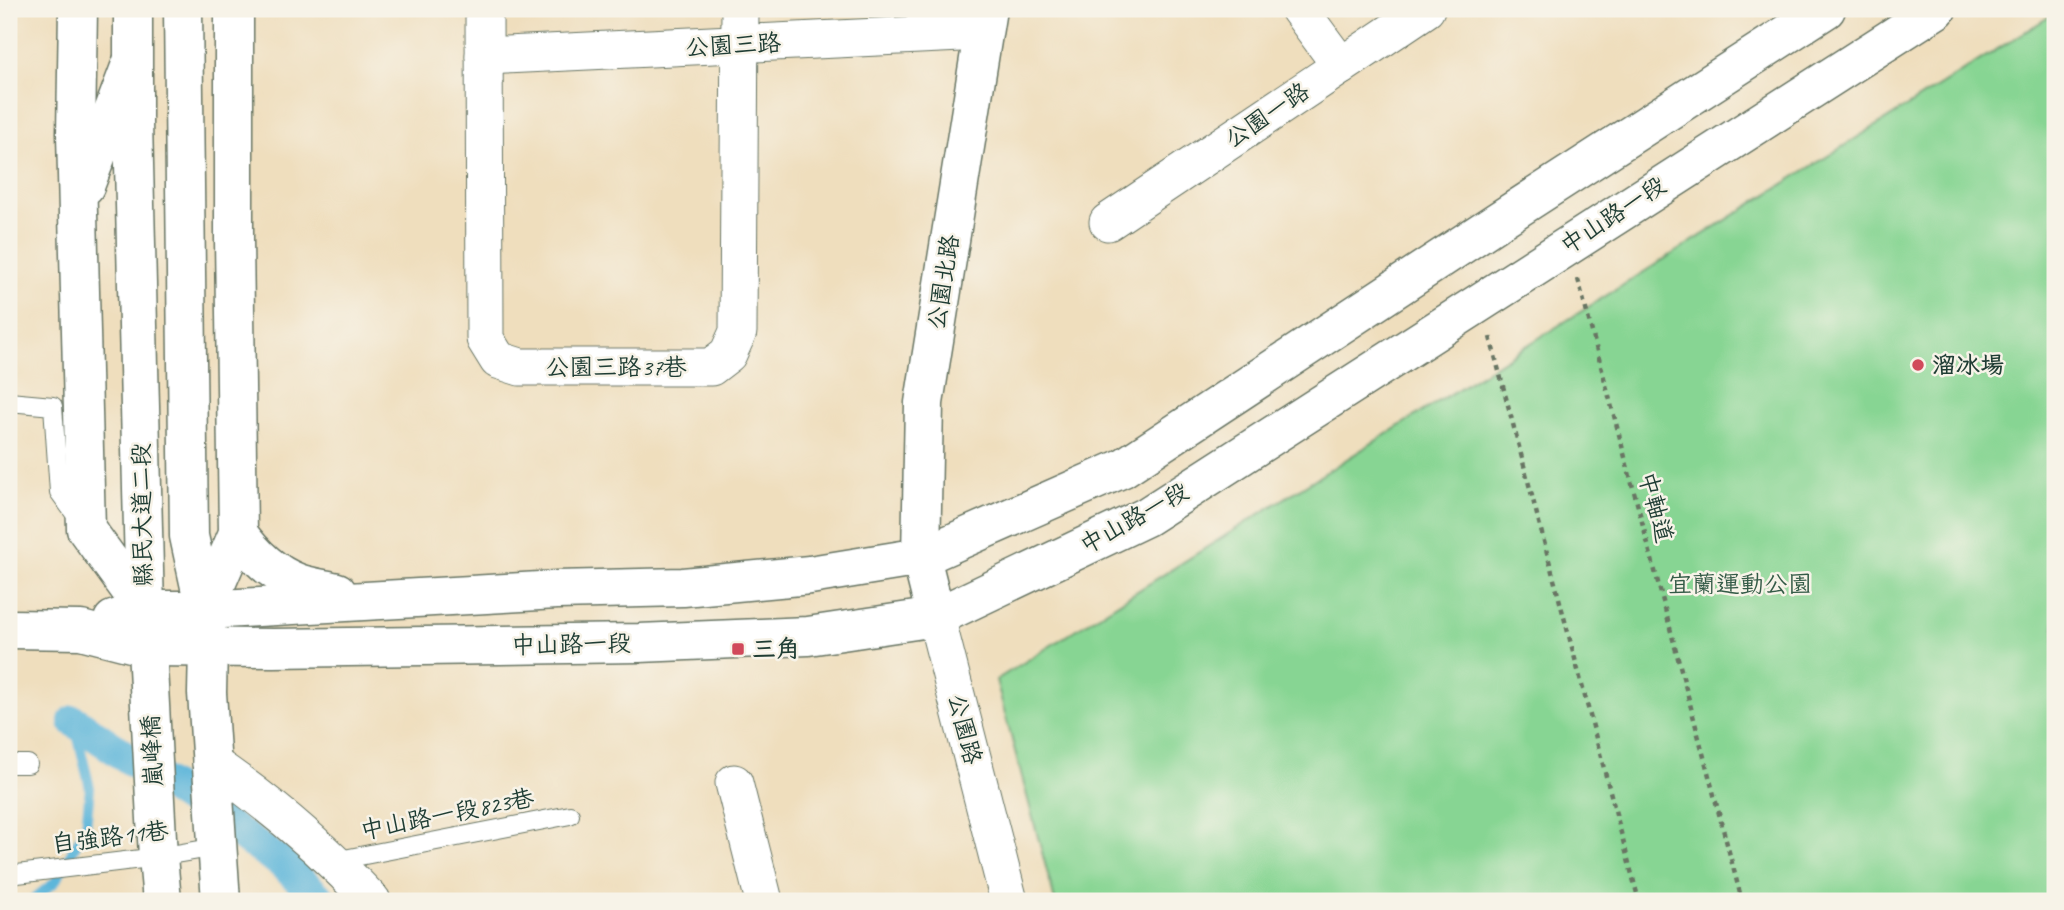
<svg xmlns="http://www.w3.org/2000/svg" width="2064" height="910" viewBox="0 0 2064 910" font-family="Caveat,'LXGW WenKai TC',sans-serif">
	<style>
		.green { fill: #87d593; stroke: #538964; stroke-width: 2 }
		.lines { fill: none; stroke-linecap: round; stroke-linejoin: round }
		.stream { stroke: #5db6da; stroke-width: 10 }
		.canal { stroke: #5db6da; stroke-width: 32 }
		.service-casing { stroke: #687564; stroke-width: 20 }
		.minor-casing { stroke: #687564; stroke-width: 39 }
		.tertiary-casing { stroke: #687564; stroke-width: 41 }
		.secondary-casing { stroke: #687564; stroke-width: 41 }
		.path { stroke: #687564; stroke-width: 4.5; stroke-dasharray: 5 5; stroke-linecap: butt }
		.service { stroke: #fff; stroke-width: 18 }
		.minor { stroke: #fff; stroke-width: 37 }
		.tertiary { stroke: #fff; stroke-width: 38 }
		.secondary { stroke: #fff; stroke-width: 38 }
		.poi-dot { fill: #d1495b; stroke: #f7f3e8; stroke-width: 2.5 }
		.labels { text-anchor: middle; stroke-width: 5; stroke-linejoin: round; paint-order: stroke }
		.street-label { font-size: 24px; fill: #1f3d34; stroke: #f7f3e8 }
		.poi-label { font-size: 24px; font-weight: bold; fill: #1f3d34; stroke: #f7f3e8; text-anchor: start }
		.park-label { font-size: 24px; fill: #345b47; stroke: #f7f3e8 }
	</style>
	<rect width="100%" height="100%" fill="#f7f3e8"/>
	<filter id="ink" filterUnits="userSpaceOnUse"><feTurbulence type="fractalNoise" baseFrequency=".0143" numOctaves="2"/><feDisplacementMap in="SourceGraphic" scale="14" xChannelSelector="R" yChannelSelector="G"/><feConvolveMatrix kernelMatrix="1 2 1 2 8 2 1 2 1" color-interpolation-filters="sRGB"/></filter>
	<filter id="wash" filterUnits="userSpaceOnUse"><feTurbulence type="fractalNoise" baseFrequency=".00686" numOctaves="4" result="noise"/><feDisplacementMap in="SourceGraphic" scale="28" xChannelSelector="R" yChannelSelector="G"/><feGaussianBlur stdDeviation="1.57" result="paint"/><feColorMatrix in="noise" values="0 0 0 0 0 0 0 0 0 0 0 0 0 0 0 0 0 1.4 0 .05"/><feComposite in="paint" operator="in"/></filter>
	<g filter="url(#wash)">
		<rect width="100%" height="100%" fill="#efdebd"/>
		<!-- green -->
		<polygon class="green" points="2055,13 2055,901 1055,901 996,680"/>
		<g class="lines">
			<!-- stream -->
			<polyline class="stream" points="31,901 55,882 86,827 90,788 74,721"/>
			<!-- canal -->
			<polyline class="canal" points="74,721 282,863 322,901"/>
		</g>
	</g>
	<g filter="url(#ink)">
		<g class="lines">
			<defs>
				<g id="service">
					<polyline points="9,402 53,406 59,492 80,521"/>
					<polyline points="9,764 28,764"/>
					<polyline points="334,861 570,815"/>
					<polyline points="9,875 158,857 217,847"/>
				</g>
				<g id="minor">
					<polyline points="484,9 485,339 498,360 520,367 711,367 728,354 738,332 740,9"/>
					<polyline points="1299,9 1341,66"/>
					<polyline points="484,56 982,32"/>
					<polyline points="1108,222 1426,9"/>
					<polyline points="936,617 1009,901"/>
					<path d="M211 763C271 804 322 848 372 901"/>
					<polyline points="734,783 764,901"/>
				</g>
				<g id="tertiary">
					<polyline points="78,9 76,134 86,529 145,610"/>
					<polyline points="85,186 132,62"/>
					<path d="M238 533C253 554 274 574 298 583 310 587 324 589 337 592"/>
					<polyline points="205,610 238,533 234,239 234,9"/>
					<polyline points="936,617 921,557 924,403 987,9"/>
					<polyline points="113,620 145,610 205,610 557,590 683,587 810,575 921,557 1123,468 1495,223 1826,9"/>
					<polyline points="9,629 81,630 147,647 273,648 639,643 808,636 936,617 1146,517 1937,9"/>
				</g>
				<g id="secondary">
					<polyline points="133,9 133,123 145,610 158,857 162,901"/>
					<polyline points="183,9 189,536 205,610 208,648 207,693 221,901"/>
				</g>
			</defs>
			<!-- service casing -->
			<use href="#service" class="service-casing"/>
			<!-- minor casing -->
			<use href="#minor" class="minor-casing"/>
			<!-- tertiary casing -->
			<use href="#tertiary" class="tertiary-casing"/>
			<!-- secondary casing -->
			<use href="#secondary" class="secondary-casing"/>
			<!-- path -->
			<g class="path">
				<polyline points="1578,279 1742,901"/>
				<polyline points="1490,337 1639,901"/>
			</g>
			<!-- service -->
			<use href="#service" class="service"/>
			<!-- minor -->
			<use href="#minor" class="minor"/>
			<!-- tertiary -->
			<use href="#tertiary" class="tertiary"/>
			<!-- secondary -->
			<use href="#secondary" class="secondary"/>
		</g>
	</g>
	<!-- markers -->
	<g class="poi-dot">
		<circle cx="1918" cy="365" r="7"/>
		<rect x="731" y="642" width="14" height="14" rx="3.5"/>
	</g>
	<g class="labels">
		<!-- street labels -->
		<g class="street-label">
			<text transform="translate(733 45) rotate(-3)" y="8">公園三路</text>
			<text transform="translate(1267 115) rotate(-34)" y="8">公園一路</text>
			<text transform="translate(1613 215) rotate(-33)" y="8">中山路一段</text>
			<text transform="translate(943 282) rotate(-81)" y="8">公園北路</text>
			<text x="616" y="375">公園三路37巷</text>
			<text transform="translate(1656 507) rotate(75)" y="8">中軸道</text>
			<text transform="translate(142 515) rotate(-91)" y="8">縣民大道二段</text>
			<text transform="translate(1134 518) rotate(-29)" y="8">中山路一段</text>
			<text transform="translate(571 644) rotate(-1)" y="8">中山路一段</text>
			<text transform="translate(965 729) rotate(76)" y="8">公園路</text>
			<text transform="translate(152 751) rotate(-93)" y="8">嵐峰橋</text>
			<text transform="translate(447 814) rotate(-11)" y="8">中山路一段823巷</text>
			<text transform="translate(110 837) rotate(-7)" y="8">自強路11巷</text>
		</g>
		<!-- poi labels -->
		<g class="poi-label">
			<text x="1932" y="373">溜冰場</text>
			<text x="752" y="657">三角</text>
		</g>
		<!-- park labels -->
		<g class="park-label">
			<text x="1740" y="592">宜蘭運動公園</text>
		</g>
	</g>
	<!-- margin -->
	<rect width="2064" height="910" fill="none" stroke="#f7f3e8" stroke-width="35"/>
</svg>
